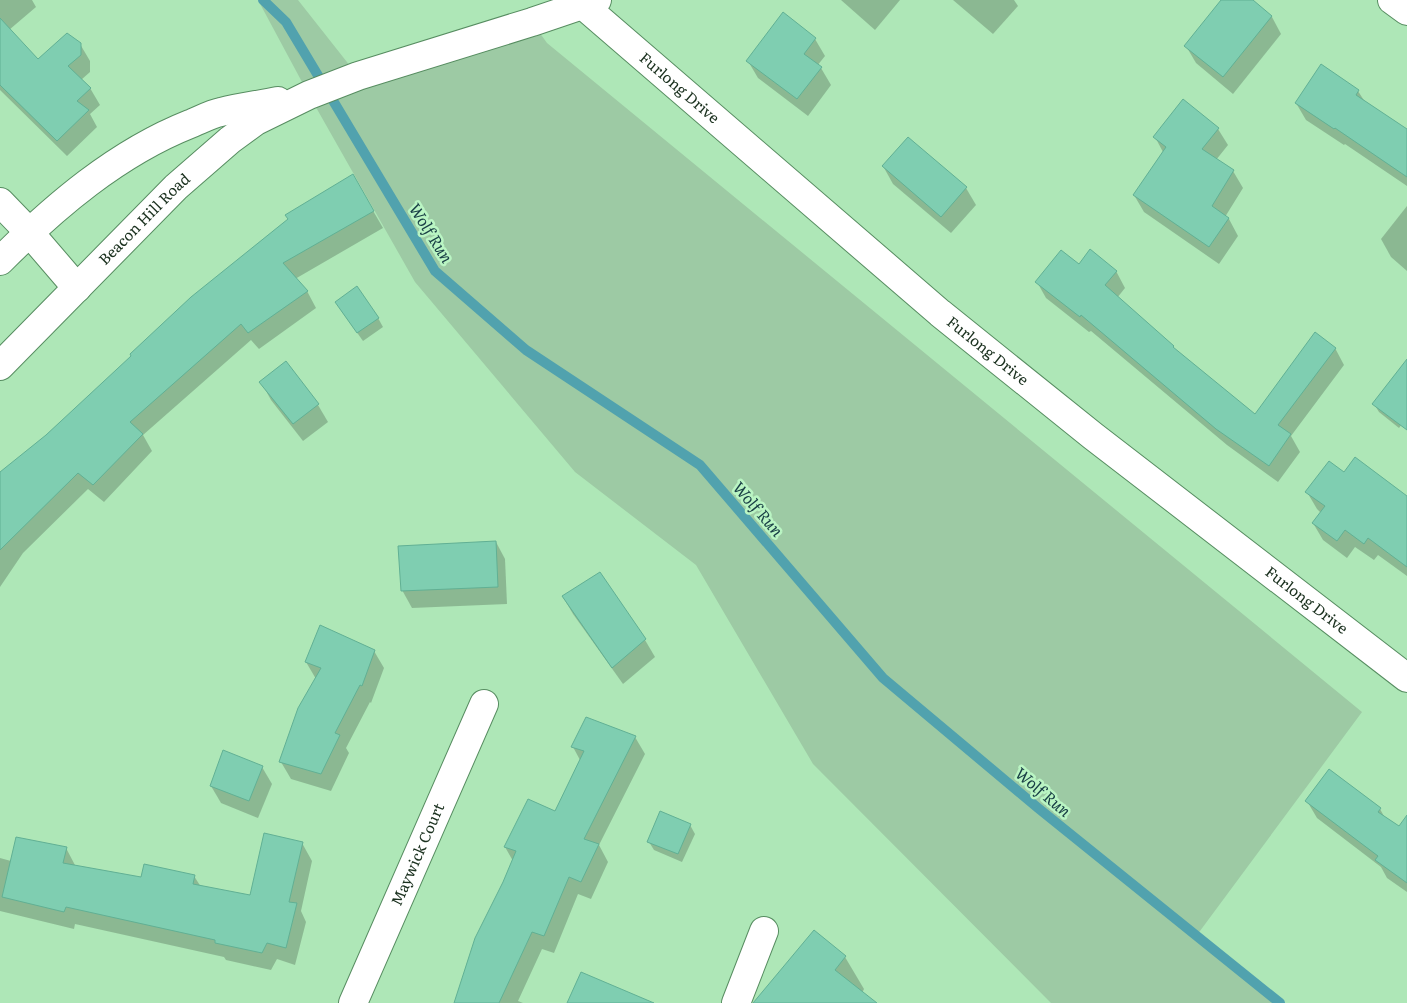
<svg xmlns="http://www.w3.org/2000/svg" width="1407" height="1003" viewBox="0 0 1407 1003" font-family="Literata,serif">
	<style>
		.green { fill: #9dcaa4 }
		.shadow { fill: #0003 }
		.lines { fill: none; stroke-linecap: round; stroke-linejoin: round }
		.stream { stroke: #51a2ae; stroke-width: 10 }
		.building { fill: #7fceb1; stroke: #61b094 }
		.minor-casing { stroke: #578d61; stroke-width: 30 }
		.minor { stroke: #fff; stroke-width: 28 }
		.labels { text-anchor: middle; stroke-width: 5; stroke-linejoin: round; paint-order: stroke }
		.street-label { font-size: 15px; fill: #1a301e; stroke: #baf5c3 }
		.water-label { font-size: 16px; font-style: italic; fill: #1a4046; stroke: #baf5c3 }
	</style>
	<rect width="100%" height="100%" fill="#aee7b7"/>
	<!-- green -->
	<polygon class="green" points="258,0 298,0 358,76 532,22 547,43 1362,712 1197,935 1280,1003 1051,1003 813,764 696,565 575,472 415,282 309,95"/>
	<!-- shadow -->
	<g class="shadow">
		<polygon points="0,0 32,0 36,7 9,30 38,61 80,44 90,61 90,72 81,80 90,88 100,105 90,114 97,127 67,156 0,90"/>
		<polygon points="841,0 900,0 875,30"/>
		<polygon points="953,0 1014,0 1018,6 993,34"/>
		<polygon points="1223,0 1251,0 1272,17 1281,34 1233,94 1196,63 1186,46"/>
		<polygon points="815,39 825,56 817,66 821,68 831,85 808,116 758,78 748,61"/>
		<polygon points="1358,91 1365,102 1407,131 1407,186 1345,144 1344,145 1306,120 1296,103"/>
		<polygon points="1218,129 1228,145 1216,160 1233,171 1243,188 1225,217 1229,219 1238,236 1219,264 1144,212 1134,195 1163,152 1155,137"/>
		<polygon points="883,166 966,188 976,205 951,233 893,184"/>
		<polygon points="353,176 383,228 295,279 307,291 316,308 259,349 251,340 143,435 152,451 104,502 88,489 23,553 0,587 0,488 46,436"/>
		<polygon points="1407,206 1407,271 1391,257 1381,239"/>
		<polygon points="1079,266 1116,271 1125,288 1117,298 1175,350 1255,416 1335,348 1344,365 1291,436 1300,452 1278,482 1227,445 1091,331 1089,332 1046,298 1037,282"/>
		<polygon points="341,310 378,318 383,327 363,341"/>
		<polygon points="286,363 318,405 328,422 303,441 271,400 261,382"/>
		<polygon points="1407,385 1407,417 1399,428 1379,412 1374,404"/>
		<polygon points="1344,473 1407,497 1407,576 1378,555 1374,560 1355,547 1347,558 1323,540 1313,523 1321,513 1317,509 1307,492"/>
		<polygon points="496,542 505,559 507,604 412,608 402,590"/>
		<polygon points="563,597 645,640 655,657 623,684 573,614"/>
		<polygon points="374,651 384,668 371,703 370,702 346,748 349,753 331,791 291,779 281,762 316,679 306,662"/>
		<polygon points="635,737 645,754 599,845 608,862 591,899 578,894 554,953 542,949 518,1001 523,1003 455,1003 513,861 505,847 555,812 580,760 573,747"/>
		<polygon points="262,767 272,784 258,818 221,803 211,786"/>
		<polygon points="1307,801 1380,809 1385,818 1407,833 1407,892 1387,878 1381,867 1317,818"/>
		<polygon points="690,825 695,834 682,862 654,850 649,842"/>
		<polygon points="302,843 312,861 301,911 306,922 295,965 277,959 271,970 226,960 224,957 75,924 74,929 0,911 0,858 11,861 66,848 76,867 142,878 194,876 201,887 251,896"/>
		<polygon points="814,931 845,957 864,989 862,993 875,1003 770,1003"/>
	</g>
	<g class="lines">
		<!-- stream -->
		<polyline class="stream" points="263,0 286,22 435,271 526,350 700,465 883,678 1038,808 1280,1003"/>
	</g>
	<!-- building -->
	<g class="building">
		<polygon points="1221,0 1253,0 1272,16 1223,77 1184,46"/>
		<polygon points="783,12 816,38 804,54 822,67 797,99 746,61"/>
		<polygon points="0,18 38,59 67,33 81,43 81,55 68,66 91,88 77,101 89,110 57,141 0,85"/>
		<polygon points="1321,64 1359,90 1356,95 1407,129 1407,177 1335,128 1334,129 1295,103"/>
		<polygon points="1183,99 1219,128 1202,149 1234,170 1212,206 1229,218 1209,247 1133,195 1166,147 1153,137"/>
		<polygon points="908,137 967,187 941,217 882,166"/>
		<polygon points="353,174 374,211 283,263 308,291 248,333 241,324 130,422 143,434 93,485 78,473 0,550 0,472 46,435 131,356 130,354 191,297 288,219 285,215"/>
		<polygon points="1090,249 1117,271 1105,285 1174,346 1173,347 1255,414 1315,332 1336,348 1278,425 1291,434 1269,466 1216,429 1081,315 1080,317 1035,282 1061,250 1079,264"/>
		<polygon points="357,286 379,318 357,333 335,302"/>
		<polygon points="1407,359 1407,430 1372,404"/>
		<polygon points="286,361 319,404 293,424 259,382"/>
		<polygon points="1355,457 1407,496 1407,567 1368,538 1364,544 1345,530 1337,541 1312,523 1325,506 1305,492 1329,461 1344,472"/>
		<polygon points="496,541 498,587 401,591 398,546"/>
		<polygon points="600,572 646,639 612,668 562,596"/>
		<polygon points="320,625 375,650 362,686 360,685 335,733 340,735 321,774 279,762 298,708 321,668 305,662"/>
		<polygon points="586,717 636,736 584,839 599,844 581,882 569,877 544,936 532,932 499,1003 454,1003 475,938 503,882 516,851 504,847 528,799 555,811 584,751 571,747"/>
		<polygon points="223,750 263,766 249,801 210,786"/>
		<polygon points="1329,769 1381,808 1378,812 1399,826 1407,815 1407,883 1375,860 1378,856 1305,801"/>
		<polygon points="660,811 691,824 678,854 647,842"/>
		<polygon points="264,833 303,842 289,902 297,903 286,948 267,943 262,953 215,943 215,940 66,907 64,912 2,897 16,837 67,847 63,863 141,877 144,864 195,875 193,884 250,895"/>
		<polygon points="814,930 846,956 835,970 877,1003 753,1003"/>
		<polygon points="581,972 654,1003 567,1003"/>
	</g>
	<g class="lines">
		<defs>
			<g id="minor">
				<path id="s1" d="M577 0 940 313 1093 436 1407 678"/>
				<polyline points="1392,0 1407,11"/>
				<polyline points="0,202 29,232 77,288"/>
				<path d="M0 261C55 206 117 153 190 124 200 120 211 114 221 112 240 107 259 105 278 101"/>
				<path id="s2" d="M0 366 176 187 230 140 256 121 309 95 358 76 532 22 597 0"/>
				<path id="s3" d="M353 1003 484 704"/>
				<polyline points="736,1003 764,931"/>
			</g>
		</defs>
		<!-- minor casing -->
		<use href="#minor" class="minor-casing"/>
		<!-- minor -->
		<use href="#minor" class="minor"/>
	</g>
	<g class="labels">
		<!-- street labels -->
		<g class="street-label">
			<text dy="5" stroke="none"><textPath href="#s1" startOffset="135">Furlong Drive</textPath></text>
			<text dy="5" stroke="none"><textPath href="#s2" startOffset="206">Beacon Hill Road</textPath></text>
			<text dy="5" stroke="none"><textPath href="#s1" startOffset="540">Furlong Drive</textPath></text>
			<text dy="5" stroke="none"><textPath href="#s1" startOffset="945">Furlong Drive</textPath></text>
			<text dy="5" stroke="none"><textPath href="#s3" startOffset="162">Maywick Court</textPath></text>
		</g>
		<!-- water labels -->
		<g class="water-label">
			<text transform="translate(431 233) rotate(58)" y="6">Wolf Run</text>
			<text transform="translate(758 509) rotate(49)" y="6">Wolf Run</text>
			<text transform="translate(1043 792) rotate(40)" y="6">Wolf Run</text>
		</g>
	</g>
</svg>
